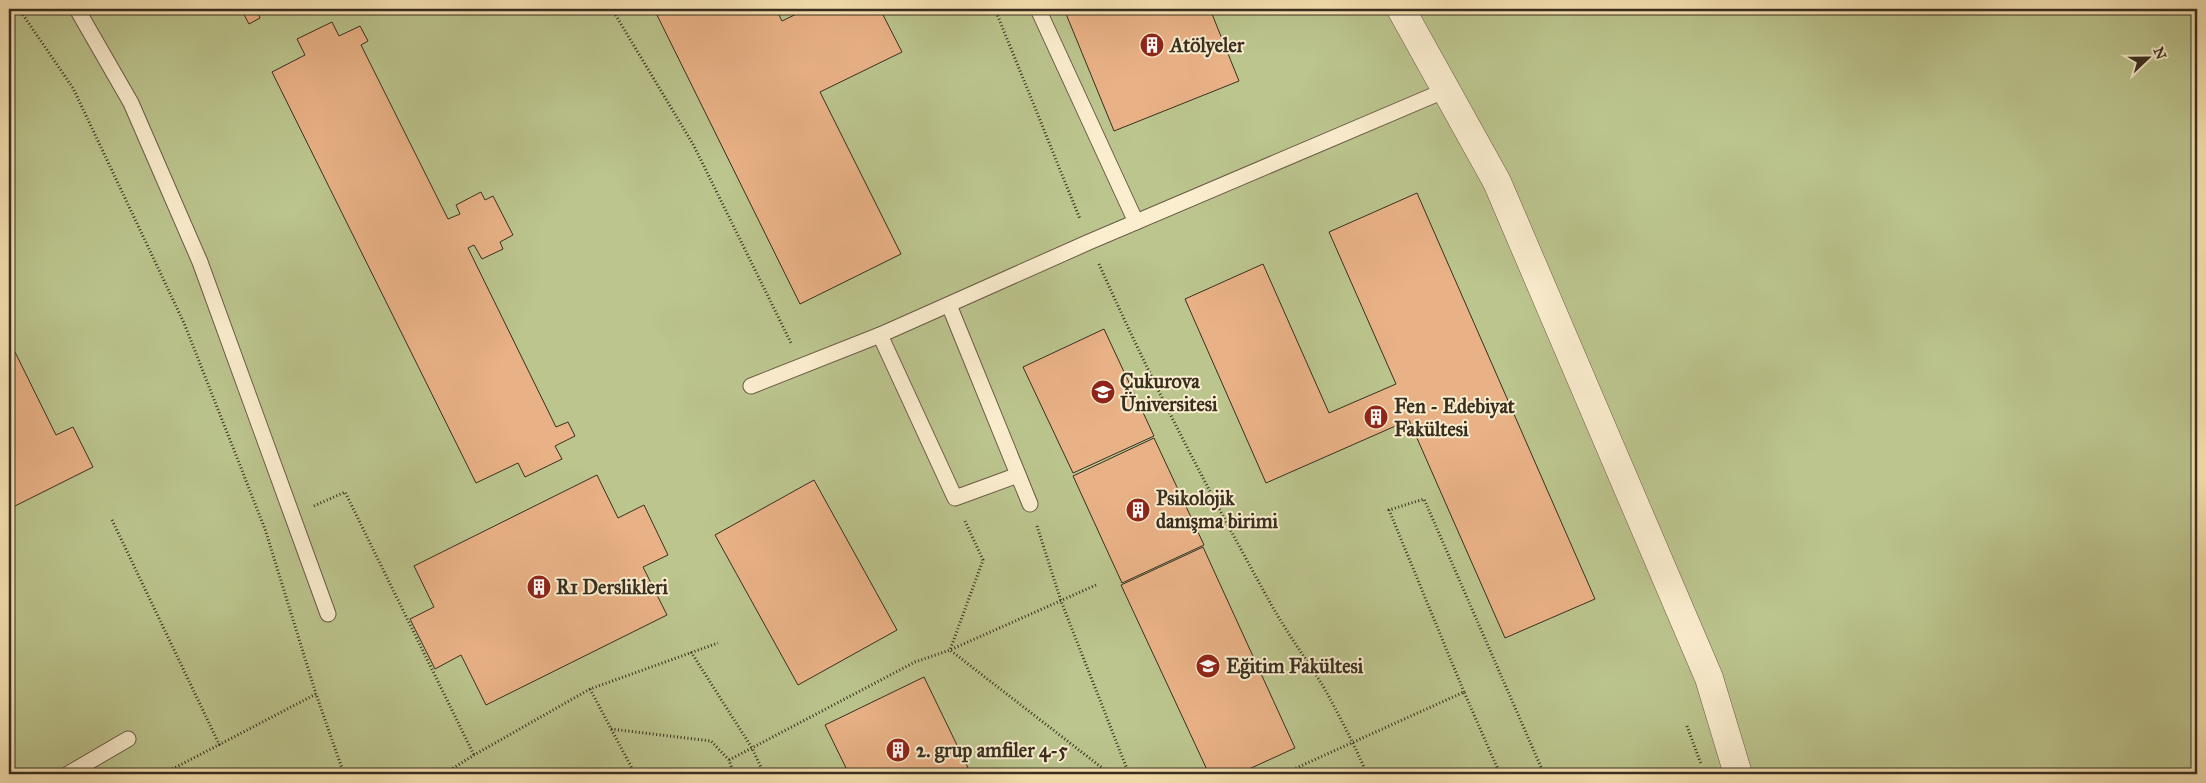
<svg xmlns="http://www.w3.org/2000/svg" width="2206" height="783" viewBox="0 0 2206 783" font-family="'IM FELL Great Primer',serif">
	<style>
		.green { fill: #bcc58e; stroke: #7a7a57 }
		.building { fill: #e9b286; stroke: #382e20 }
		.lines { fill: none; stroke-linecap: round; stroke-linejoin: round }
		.service-casing { stroke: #685c45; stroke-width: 17 }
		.tertiary-casing { stroke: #685c45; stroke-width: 29 }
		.path { stroke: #382e20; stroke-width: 3; stroke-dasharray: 1 2.5; stroke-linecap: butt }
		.service { stroke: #fbeecf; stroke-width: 15 }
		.tertiary { stroke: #fbeecf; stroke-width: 28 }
		.labels { text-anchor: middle; stroke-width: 4; stroke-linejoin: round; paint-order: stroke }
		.poi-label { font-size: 20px; font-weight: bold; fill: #382e20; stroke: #fbeecf; text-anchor: start }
	</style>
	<rect width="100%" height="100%" fill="#f9e5b5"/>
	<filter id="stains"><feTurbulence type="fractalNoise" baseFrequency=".004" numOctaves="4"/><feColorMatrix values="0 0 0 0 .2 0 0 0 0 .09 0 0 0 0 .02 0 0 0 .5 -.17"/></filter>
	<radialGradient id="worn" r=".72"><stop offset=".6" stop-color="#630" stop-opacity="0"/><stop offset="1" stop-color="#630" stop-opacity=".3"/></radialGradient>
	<!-- green -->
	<rect class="green" x="9" y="9" width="2188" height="765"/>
	<!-- building -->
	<g class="building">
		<polygon points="241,9 257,9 260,18 249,24"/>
		<polygon points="654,9 776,9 782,21 807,9 880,9 902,52 820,92 901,254 800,304"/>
		<polygon points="1064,9 1210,9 1239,81 1114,131"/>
		<polygon points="332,22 339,36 360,26 368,41 361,45 448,219 460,214 456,205 481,192 485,200 493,196 513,235 500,242 503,249 482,259 474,245 468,248 556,427 568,422 575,436 555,446 562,459 525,477 518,463 476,483 272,72 305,55 297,39"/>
		<polygon points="1417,193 1595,599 1505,638 1409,420 1266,483 1185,299 1263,264 1329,413 1396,384 1329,232"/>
		<polygon points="1104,329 1154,436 1073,473 1023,367"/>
		<polygon points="9,340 56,435 73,427 93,467 9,509"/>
		<polygon points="1154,438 1204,545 1122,583 1073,476"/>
		<polygon points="597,475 618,518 644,505 668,555 643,567 667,615 486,705 461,655 435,669 410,619 434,607 414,566"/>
		<polygon points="814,480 897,630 798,685 715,535"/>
		<polygon points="1203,547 1295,748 1238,774 1209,774 1121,585"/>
		<polygon points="924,677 971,774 849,774 825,725"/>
	</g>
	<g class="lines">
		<defs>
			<g id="service">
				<polyline points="77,9 131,103 200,262 328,614"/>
				<polyline points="1038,9 1136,222"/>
				<polyline points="949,305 1030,504"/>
				<polyline points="880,335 955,498 1018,475"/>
				<polyline points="751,386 880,335 1089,242 1446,90"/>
				<polyline points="68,774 128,739"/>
			</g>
			<polyline id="tertiary" points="1401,9 1497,182 1709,678 1738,774"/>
		</defs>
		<!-- service casing -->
		<use href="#service" class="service-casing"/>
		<!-- tertiary casing -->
		<use href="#tertiary" class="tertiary-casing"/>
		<!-- path -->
		<g class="path">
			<polyline points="19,9 73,88 184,323 265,529 316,694"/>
			<polyline points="612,9 694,146 792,345"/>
			<polyline points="995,9 1080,219"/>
			<path d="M1099 264C1151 381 1210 494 1272 606 1288 634 1306 659 1323 686 1339 715 1354 744 1367 774"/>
			<polyline points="314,506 345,492 474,755"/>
			<polyline points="112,520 220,746"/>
			<polyline points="1037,526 1061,601 1129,774"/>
			<polyline points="1096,585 950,650 1110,774"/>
			<polyline points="691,652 752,748 764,774"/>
			<polyline points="590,689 635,774"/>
			<polyline points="1464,692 1389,510 1424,499 1544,774"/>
			<polyline points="1687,726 1701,764"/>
			<polyline points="611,729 711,741 729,760 734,774"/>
			<polyline points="729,760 915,662 950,650 983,560 964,519"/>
			<polyline points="163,774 316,694 344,774"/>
			<polyline points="444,774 474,755 590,689 718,643"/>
			<polyline points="1283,774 1464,692 1500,774"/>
		</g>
		<!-- service -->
		<use href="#service" class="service"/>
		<!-- tertiary -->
		<use href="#tertiary" class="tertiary"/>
	</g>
	<!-- icons -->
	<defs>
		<symbol id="building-disc" viewBox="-11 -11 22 22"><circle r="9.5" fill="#8f2418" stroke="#fbeecf"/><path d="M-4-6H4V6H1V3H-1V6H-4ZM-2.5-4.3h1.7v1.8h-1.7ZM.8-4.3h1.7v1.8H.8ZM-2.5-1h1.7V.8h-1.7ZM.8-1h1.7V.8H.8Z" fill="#fff"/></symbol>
		<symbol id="university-disc" viewBox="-11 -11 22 22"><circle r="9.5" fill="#8f2418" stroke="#fbeecf"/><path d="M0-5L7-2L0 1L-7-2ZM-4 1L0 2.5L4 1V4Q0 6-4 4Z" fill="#fff"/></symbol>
	</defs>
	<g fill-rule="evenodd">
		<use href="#building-disc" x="1138" y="31" width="28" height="28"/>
		<use href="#university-disc" x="1089" y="378" width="28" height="28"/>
		<use href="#building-disc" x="1362" y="403" width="28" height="28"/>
		<use href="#building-disc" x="1124" y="496" width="28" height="28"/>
		<use href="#building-disc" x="525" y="573" width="28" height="28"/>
		<use href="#university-disc" x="1194" y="652" width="28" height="28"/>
		<use href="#building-disc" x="884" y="736" width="28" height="28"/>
	</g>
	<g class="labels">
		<!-- poi labels -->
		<g class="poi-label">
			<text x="1170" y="52">Atölyeler</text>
			<text x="1120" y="388">Çukurova<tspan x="1120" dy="23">Üniversitesi</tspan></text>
			<text x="1394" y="413">Fen - Edebiyat<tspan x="1394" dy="23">Fakültesi</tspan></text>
			<text x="1156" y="505">Psikolojik<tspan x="1156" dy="23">danışma birimi</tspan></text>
			<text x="556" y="594">R1 Derslikleri</text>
			<text x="1226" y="673">Eğitim Fakültesi</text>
			<text x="916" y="757">2. grup amfiler 4-5</text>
		</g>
	</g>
	<!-- margin -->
	<rect width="2206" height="783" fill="none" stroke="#f9e5b5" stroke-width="30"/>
	<rect x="10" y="10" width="2186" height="763" fill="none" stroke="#382e20" stroke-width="2.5"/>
	<rect x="15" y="15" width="2176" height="753" fill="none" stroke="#382e20"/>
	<!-- north arrow -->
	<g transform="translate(2148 58) rotate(68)" stroke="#fbeecf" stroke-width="4" paint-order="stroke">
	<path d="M0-4L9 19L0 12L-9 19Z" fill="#382e20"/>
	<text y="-8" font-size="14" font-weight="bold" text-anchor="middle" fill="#382e20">N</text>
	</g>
	<rect width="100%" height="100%" filter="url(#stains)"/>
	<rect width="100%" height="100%" fill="url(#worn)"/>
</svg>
